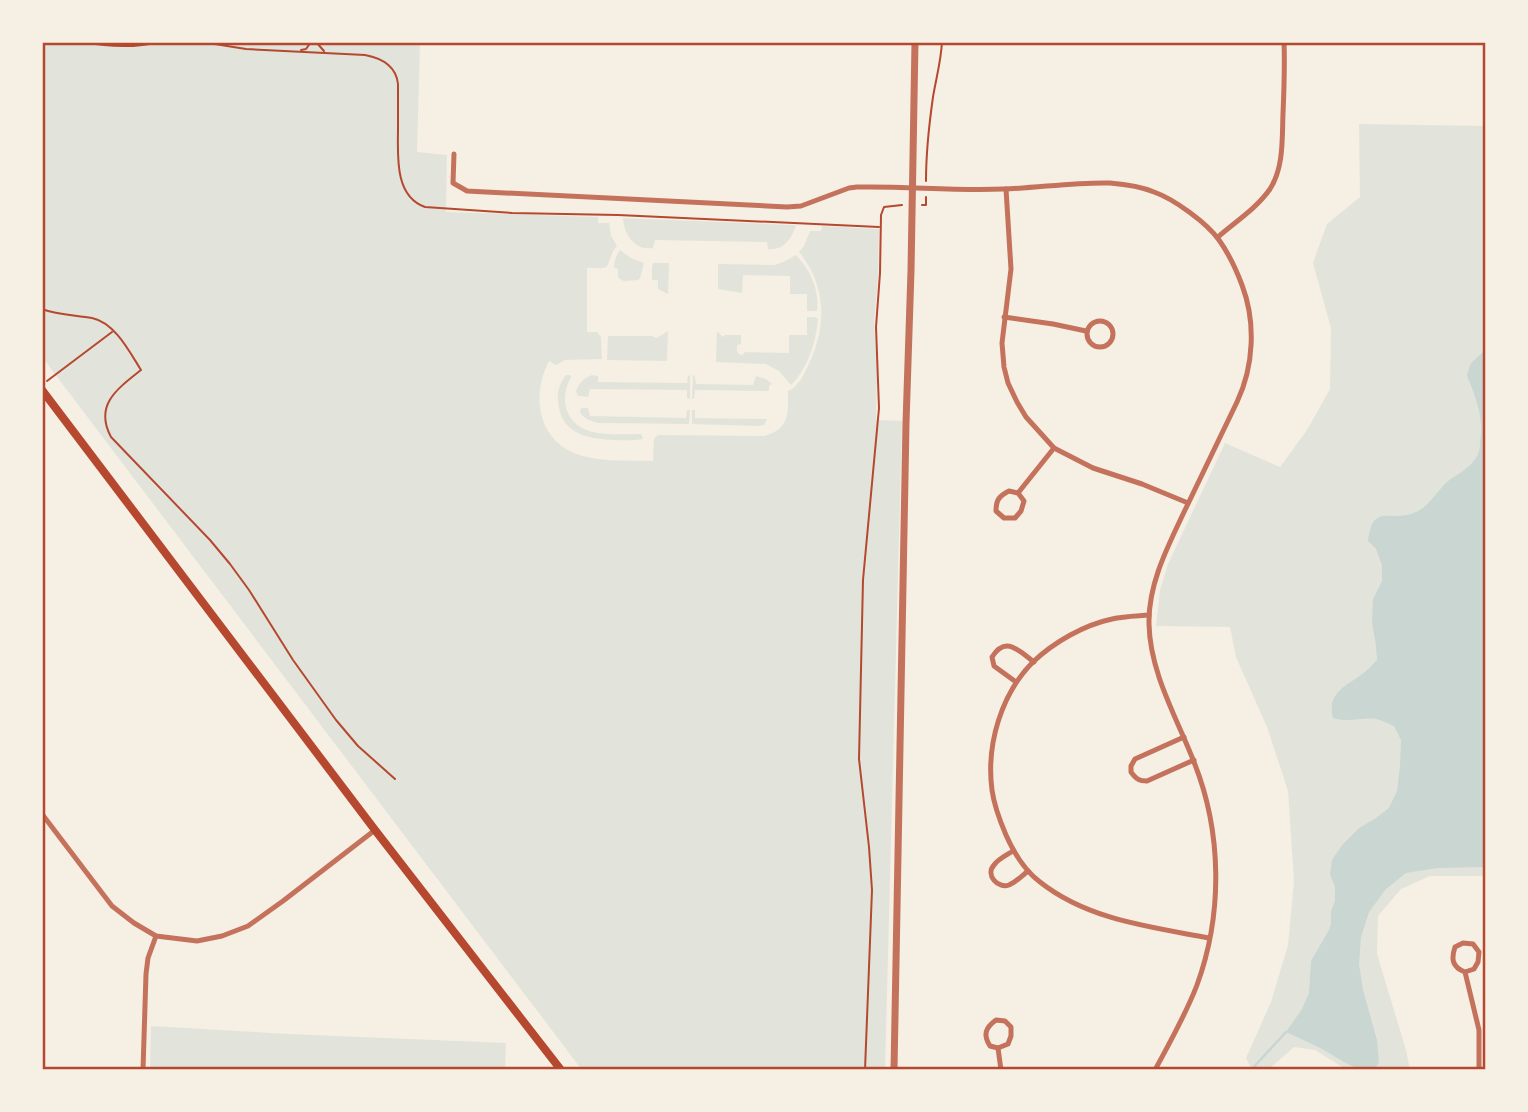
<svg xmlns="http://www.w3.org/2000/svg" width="1528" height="1112" viewBox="0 0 1528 1112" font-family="Signika,sans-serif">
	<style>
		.green { fill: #e2e4dc }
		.water { fill: #c9d6d2 }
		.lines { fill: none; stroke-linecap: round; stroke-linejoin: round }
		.stream { stroke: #c9d6d2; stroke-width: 2.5 }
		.path { stroke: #b5482f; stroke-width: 2 }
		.minor { stroke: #c5725c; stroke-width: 5 }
		.tertiary { stroke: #c5725c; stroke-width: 7 }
		.secondary { stroke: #b5482f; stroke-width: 8 }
		.neatline { fill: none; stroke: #b5482f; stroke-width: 2.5 }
	</style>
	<rect width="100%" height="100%" fill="#f6efe4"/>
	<!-- green -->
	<g class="green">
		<path d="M42 42H420L417 152 447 155 446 212 598 217V223H609L611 236 617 246C611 251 609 266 606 267 602 269 591 267 587 268V332H597L601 337 602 359 565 360 556 365 549 361C529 400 540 447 587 457 608 462 631 460 653 461L654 439 658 435 764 436C790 429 788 414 788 391 798 387 803 376 808 366 827 327 827 286 799 252L804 246 810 231H821L822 226 879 229 878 277 874 324 877 370 876 420 902 421 885 1070H582L42 357Z"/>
		<polygon points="1359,124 1486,126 1486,876 1430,876 1401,889 1378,916 1377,954 1406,1050 1410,1070 1347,1070 1315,1050 1294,1047 1268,1070 1252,1070 1246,1058 1271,1002 1288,945 1294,881 1288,791 1267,727 1236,657 1230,627 1156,626 1160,590 1168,564 1225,443 1280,467 1307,430 1330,389 1331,328 1313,263 1327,224 1360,197"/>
		<path d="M623 218 793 225H796C792 239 783 251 768 249L767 242 655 240 653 248C635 251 624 235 623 218Z"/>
		<path d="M620 250 631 258 644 263 640 278 638 280 624 281 618 278V269L614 268C614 262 616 255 620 250Z"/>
		<path d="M796 255C810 269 820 291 817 311H807V294H790V276L743 275 742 293 718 289V264L775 265 783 262Z"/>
		<polygon points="653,263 669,263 668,294 658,289 658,280 652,280 652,267"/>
		<path d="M807 317H815L818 319C816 341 808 369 791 385L779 371 766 364 716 362 717 331 723 337 725 335H741V344L737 345V351L739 354 742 355 745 352 789 353V335H807Z"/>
		<polygon points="668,331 667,361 607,360 608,336 652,336 657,338"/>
		<path d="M566 375H570L571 377C565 389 562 401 569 415 583 440 617 433 641 434L643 439C634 441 624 440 615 440 588 439 560 434 558 401 557 391 560 383 566 375Z"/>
		<path d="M592 375 598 376V382L687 383 688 376 690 375V399L687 398V390L590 389 588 397 578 396 576 391C579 383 584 378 592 375Z"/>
		<polygon points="693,375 695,377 696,384 753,385 756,376 766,379 772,384 769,386 769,391 695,390 694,398 692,399"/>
		<path d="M581 408H588L590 416 686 418 687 410H690L689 424 598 423C591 421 584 419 580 412Z"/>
		<polygon points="692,410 695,410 695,418 767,419 764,425 758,426 692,424"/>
		<polygon points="151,1026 289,1034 506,1043 505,1070 150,1070"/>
	</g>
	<!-- water -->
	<path class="water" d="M1486 346V867L1437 868 1406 873 1386 889 1369 912 1361 937 1359 964 1363 990 1377 1040 1379 1063 1373 1070C1351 1070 1341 1059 1322 1049 1311 1043 1298 1038 1286 1032L1302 1009 1309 993 1311 961 1329 930 1331 924V911L1335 901V887L1330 874 1332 860 1343 844 1359 828 1376 818 1389 808 1397 791 1400 766 1401 740 1394 726C1389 724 1382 720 1376 719 1362 717 1347 723 1333 718 1326 691 1349 685 1365 672 1370 668 1373 664 1377 660L1376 645 1372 623 1373 599 1382 581V565L1376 549 1368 541C1373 504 1388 521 1411 514 1428 509 1435 493 1447 482 1457 474 1469 469 1476 458 1479 454 1480 448 1480 443 1484 416 1476 399 1467 375L1471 363 1483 352Z"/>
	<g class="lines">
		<!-- stream -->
		<polyline class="stream" points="1251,1070 1286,1032"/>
		<!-- path -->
		<g class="path">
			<path d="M83 42C109 47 135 48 160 42"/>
			<path d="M202 42 246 49 365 55C381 58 396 65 398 84 398 99 398 114 398 129 398 155 394 196 425 207L512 213 618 215 879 227"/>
			<polyline points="316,42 324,51"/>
			<polyline points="301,50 306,49 311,42"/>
			<path d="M926 181C926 153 929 125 933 97 936 79 941 61 942 42"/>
			<polyline points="922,205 926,205 926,197"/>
			<path d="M42 309C58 315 75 315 92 318 115 323 129 351 141 370 117 389 94 405 111 437L210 540 230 564 249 590 293 660 336 720 358 746 395 779"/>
			<polyline points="47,381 112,332"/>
			<polyline points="865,1070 872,890 869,847 859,759 863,580 879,408 876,327 880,273 881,215 884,207 902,205"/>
		</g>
		<!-- minor -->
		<g class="minor">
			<path d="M454 154 453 183 467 191 787 207 801 206 849 188 857 187C906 186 954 191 1003 189 1038 188 1074 182 1110 183 1122 184 1142 187 1154 192 1174 199 1207 223 1219 240 1229 254 1236 269 1242 285 1256 322 1254 366 1237 402 1220 438 1202 474 1185 510 1168 546 1148 584 1149 624 1150 673 1177 718 1194 762 1222 832 1223 914 1197 985 1186 1014 1170 1042 1155 1070"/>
			<polyline points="1006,189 1011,269 1002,343 1004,367 1008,383 1017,402 1026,417 1054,448 1093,468 1142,484 1188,503"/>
			<path d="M1218 237C1235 222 1257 208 1270 189 1284 167 1282 138 1283 114 1284 90 1285 66 1284 42"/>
			<polyline points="1004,317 1053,324 1086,331"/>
			<circle cx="1100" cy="334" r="13"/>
			<path d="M1009 491 1018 493 1024 501 1021 511 1015 518H1004L996 511C996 500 999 496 1009 491Z"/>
			<polyline points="1018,493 1054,448"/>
			<path d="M1149 615C1137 616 1124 616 1112 619 1084 625 1054 642 1033 662 1001 694 986 745 992 790 994 805 1000 821 1006 835 1014 853 1024 870 1040 882 1088 920 1151 927 1209 938"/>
			<path d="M1016 682 994 666 992 657C1006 635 1019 651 1034 662"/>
			<path d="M1184 737 1135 759 1131 766V772C1136 779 1139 781 1147 781L1194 760"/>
			<polyline points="42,814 112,906 134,923 156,936 197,941 222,936 248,926 283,901 375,830"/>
			<path d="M1013 851C1007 855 998 859 994 865 985 875 998 889 1009 885 1016 882 1023 875 1028 871"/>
			<path d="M1465 972 1474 969 1478 962 1479 952 1473 944 1463 943 1455 947C1451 959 1452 967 1465 972L1479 1030V1070"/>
			<path d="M996 1020 1005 1021 1011 1027V1036L1008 1044 998 1048 990 1046C983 1035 985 1028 996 1020Z"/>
			<polyline points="998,1048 1001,1070"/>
			<polyline points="143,1070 146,974 148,958 156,936"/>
		</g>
		<!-- tertiary -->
		<polyline class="tertiary" points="894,1070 906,423 911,271 915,42"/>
		<!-- secondary -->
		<polyline class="secondary" points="42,390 375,830 561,1070"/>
	</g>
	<!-- border -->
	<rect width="1528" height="1112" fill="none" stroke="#f6efe4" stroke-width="88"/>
	<rect x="44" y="44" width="1440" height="1024" class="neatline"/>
</svg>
